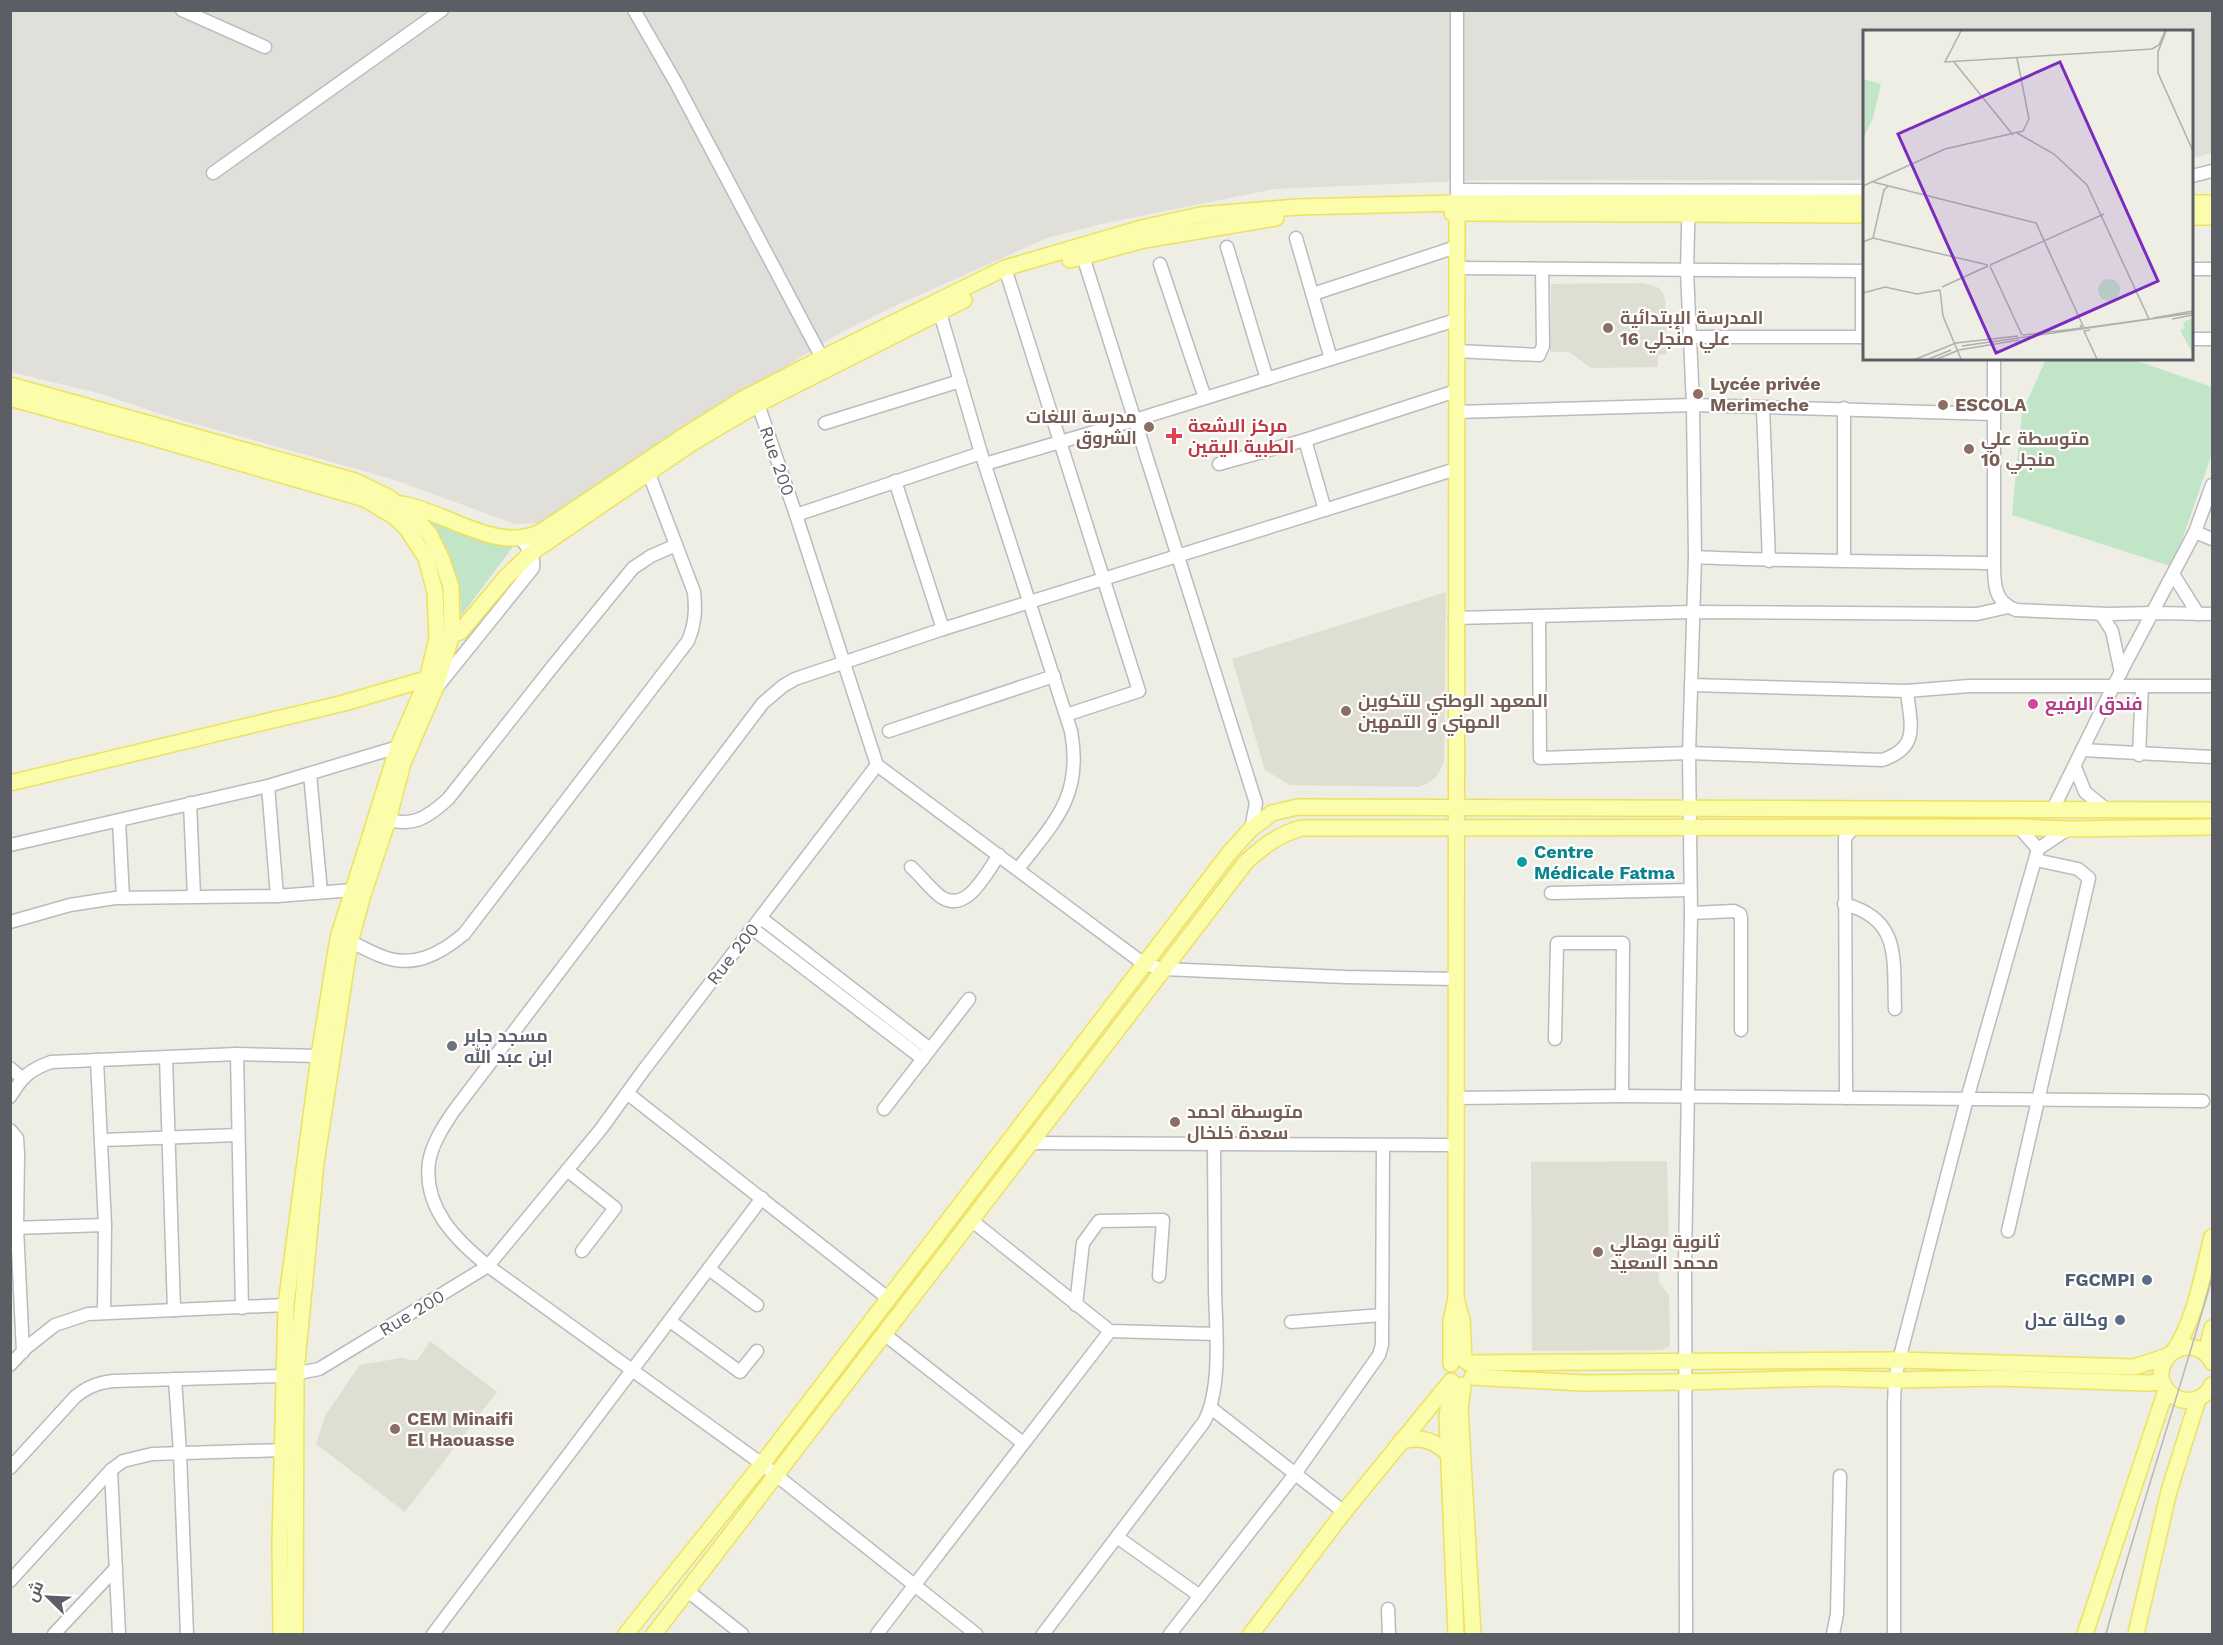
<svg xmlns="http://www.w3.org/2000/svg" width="2223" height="1645" viewBox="0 0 2223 1645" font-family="'Work Sans',Cairo,sans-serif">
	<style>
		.industrial { fill: #e0dfd9 }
		.education { fill: #deded3 }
		.green { fill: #c2e5c8 }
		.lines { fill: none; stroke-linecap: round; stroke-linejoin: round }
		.minor-casing { stroke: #b9bbc0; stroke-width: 15 }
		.major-casing { stroke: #eee15e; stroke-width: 18 }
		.minor { stroke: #fff; stroke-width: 12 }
		.major { stroke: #fbfdab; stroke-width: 15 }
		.tram { stroke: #b7b7b8; stroke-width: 1.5 }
		.education-dot { fill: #8d6e63; stroke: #fff; stroke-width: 2 }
		.health-dot { fill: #e0444e; stroke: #fff; stroke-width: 2 }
		.hotel-dot { fill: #d1479c; stroke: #fff; stroke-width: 2 }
		.culture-dot { fill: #0f9aa8; stroke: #fff; stroke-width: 2 }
		.worship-dot { fill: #6b7280; stroke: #fff; stroke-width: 2 }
		.service-dot { fill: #5c6f8a; stroke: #fff; stroke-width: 2 }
		.labels { text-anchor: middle; stroke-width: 4.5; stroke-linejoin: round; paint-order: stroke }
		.education-label { font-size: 18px; font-weight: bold; fill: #785e54; stroke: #fff; text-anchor: start }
		.health-label { font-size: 18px; font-weight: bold; fill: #be3a42; stroke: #fff; text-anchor: start }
		.street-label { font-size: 18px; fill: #5c5e65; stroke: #fff }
		.hotel-label { font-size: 18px; font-weight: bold; fill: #b23c85; stroke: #fff; text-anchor: start }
		.culture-label { font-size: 18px; font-weight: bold; fill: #0d838f; stroke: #fff; text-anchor: start }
		.worship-label { font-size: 18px; font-weight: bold; fill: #5b616d; stroke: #fff; text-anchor: start }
		.service-label { font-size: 18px; font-weight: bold; fill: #4e5e75; stroke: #fff; text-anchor: end }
		.inset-road { fill: none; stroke: #b0b0ae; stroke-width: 1.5 }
		.view { fill: #7b2cbf; fill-opacity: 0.15; stroke: #7b2cbf; stroke-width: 3 }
		.inset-edge { fill: none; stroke: #5c5e65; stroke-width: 3 }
	</style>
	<rect width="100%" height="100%" fill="#eeeee5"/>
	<!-- industrial -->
	<polygon class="industrial" points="11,11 2212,11 2212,153 2192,158 2192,32 1864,32 1864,180 1485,180 1275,189 1106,223 1047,238 897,305 838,334 680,432 541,523 515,524 392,479 167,416 98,393 11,372"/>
	<!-- education -->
	<g class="education">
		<polygon points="1640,283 1652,285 1659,288 1663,293 1665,300 1667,354 1658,355 1658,367 1591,368 1569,352 1550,352 1551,284"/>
		<polygon points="1446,592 1444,763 1436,777 1428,783 1418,787 1290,785 1265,770 1232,659"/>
		<polygon points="1667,1161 1669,1246 1658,1259 1659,1283 1669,1295 1670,1346 1662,1350 1532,1351 1531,1162"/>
		<polygon points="430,1341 497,1392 405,1512 316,1444 326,1414 360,1365 401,1358 417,1361"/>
	</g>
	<!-- green -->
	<g class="green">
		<polygon points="2046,359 2132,359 2212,387 2212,453 2173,567 2012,515 2022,412"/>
		<polygon points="429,518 510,544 512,548 461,616 460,588 449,553"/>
	</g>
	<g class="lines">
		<defs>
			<g id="minor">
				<polyline points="182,10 265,47"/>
				<polyline points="634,10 676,83 822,358"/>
				<polyline points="1457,10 1457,198"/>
				<polyline points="213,173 442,10"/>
				<polyline points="2192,176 2212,171"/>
				<polyline points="1457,190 1864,191"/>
				<polyline points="1296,238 1331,359"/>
				<polyline points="1227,247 1267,379"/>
				<polyline points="1081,250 1256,803 1251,829"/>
				<polyline points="1160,264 1205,398"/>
				<polyline points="1005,268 1139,691 1066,715"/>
				<polyline points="1456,268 1864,271"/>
				<polyline points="2192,269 2212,269"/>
				<polyline points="1862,271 1862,337"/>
				<polyline points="1313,294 1456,247"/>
				<path d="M940 313 981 453 1071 731C1083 796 1055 821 1018 869"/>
				<polyline points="1688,337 1864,337"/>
				<polyline points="2192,339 2212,339"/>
				<polyline points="1456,351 1539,355 1543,346 1542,269"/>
				<path d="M1994 358V563C1994 584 1994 602 2016 610L2109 614 2152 613 2212 614"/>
				<polyline points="1763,408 1769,561"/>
				<polyline points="1844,408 1844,560"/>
				<polyline points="1456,412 1693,405 1993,414"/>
				<polyline points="825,423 960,381"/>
				<polyline points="1305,440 1325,510"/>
				<polyline points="985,464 1135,420 1456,320"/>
				<polyline points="1219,464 1305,440 1456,391"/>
				<polyline points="895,481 943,629"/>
				<polyline points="796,515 981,453"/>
				<polyline points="2195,532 2212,539"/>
				<path d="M1695 557C1794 562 1894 561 1994 563"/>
				<polyline points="2173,574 2198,614"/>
				<polyline points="2101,614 2112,631 2121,673"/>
				<path d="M1539 616 1540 758 1689 753 1882 760C1921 747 1910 724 1907 691"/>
				<polyline points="1455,618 1693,612 1977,614 2008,607"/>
				<polyline points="1691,685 1907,691 1969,686 2212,686"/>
				<path d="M438 686 533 568C535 556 528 548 521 539"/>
				<polyline points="889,731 1054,676"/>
				<polyline points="2082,750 2212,757"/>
				<polyline points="2139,755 2142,686"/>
				<polyline points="877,765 1144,964 1163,969 1345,977 1456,979"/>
				<polyline points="2075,767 2085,792 2106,809"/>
				<polyline points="310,774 321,892"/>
				<polyline points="268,786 277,896"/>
				<polyline points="190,803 194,896"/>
				<polyline points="2053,809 2114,685 2195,532 2212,485"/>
				<path d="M380 817C410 829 426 819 448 799L553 666 633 568 651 556 676 545"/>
				<polyline points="119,821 123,898"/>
				<polyline points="2019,827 2038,849"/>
				<polyline points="10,845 268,786 398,747"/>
				<path d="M911 867C921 876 930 889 941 897 967 914 986 873 999 855"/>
				<polyline points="1551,893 1690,890"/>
				<path d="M1844 904C1902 919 1893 960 1895 1009"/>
				<polyline points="1691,913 1734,911 1740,914 1741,918 1741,1030"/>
				<polyline points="761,918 930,1049"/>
				<polyline points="10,922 70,905 115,898 277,896 353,890"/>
				<polyline points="753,929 923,1059"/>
				<path d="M342 939C356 943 368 951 381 956 413 969 440 954 464 934L688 641C695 624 696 611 694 592L649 474"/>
				<polyline points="1555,1039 1557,943 1623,943 1622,1096"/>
				<polyline points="237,1054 242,1308"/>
				<polyline points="166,1058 174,1310"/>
				<polyline points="97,1060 105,1225 104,1312"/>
				<polyline points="10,1068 22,1078"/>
				<polyline points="627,1093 889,1299"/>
				<path d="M10 1097C22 1077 29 1070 51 1062L237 1054 319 1056"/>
				<polyline points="1455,1098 1622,1096 2203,1101"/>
				<polyline points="1846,1098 1845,838 1854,827"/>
				<polyline points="884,1109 969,999"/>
				<polyline points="10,1130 17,1138 18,1153 17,1228 23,1352"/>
				<polyline points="102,1140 238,1135"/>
				<polyline points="1030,1143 1455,1145"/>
				<polyline points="567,1170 615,1208 582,1251"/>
				<polyline points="971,1220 1110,1331 1216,1334"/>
				<polyline points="12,1228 105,1225"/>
				<polyline points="2008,1231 2089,878 2078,869 2036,860"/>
				<polyline points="709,1269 757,1305"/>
				<polyline points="1076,1305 1083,1243 1099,1221 1163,1220 1159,1276"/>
				<polyline points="670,1321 740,1372 757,1351"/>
				<polyline points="1291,1322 1382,1315"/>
				<polyline points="884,1334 1023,1443"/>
				<polyline points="10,1365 27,1347 55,1325 88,1314 286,1305"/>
				<polyline points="175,1379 180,1453 187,1634"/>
				<polyline points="1211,1408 1344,1512"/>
				<path d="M10 1468 75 1397C87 1387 97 1383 113 1381L283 1376 319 1369 488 1266 601 1129 643 1071 877 765 796 515 758 404"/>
				<polyline points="111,1470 119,1634"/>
				<polyline points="1117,1537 1200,1596"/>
				<polyline points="10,1581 111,1470 123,1461 152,1454 283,1450"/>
				<polyline points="689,1592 742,1634"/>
				<polyline points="1388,1609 1389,1634"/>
				<polyline points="54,1634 116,1568"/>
				<polyline points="433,1634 762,1198"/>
				<polyline points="877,1634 1110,1331"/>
				<path d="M976 1634 762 1464 488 1266C456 1240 423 1208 429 1162 432 1144 443 1127 453 1112L763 703 783 686 795 679 943 629 1456 469"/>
				<path d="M1043 1634 1204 1422C1222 1388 1216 1330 1215 1291 1215 1242 1214 1193 1214 1144"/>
				<polyline points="1170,1634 1295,1474 1379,1355 1382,1345 1383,1145"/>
				<polyline points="1686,1634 1685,1262 1691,913 1689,753 1695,557 1693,405 1687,271 1689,191"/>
				<polyline points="1833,1634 1837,1614 1840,1476"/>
				<polyline points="1894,1634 1894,1403 1895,1380 1899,1360 1967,1099 2038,849 2068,829"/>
			</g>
			<g id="major">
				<polyline points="2192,203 2212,203"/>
				<polyline points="1452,213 1864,215"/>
				<polyline points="2192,217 2212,217"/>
				<polyline points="1070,260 1144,240 1276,218"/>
				<polyline points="10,385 355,481 388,497 412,514 430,535 442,560 451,587 452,634 435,689 403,763 388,820 363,895 350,942 316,1163 296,1373 295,1634"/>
				<polyline points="10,398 147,436 365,499 395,517 407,529 426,558 435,592 437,638 427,680 398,747 338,938 319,1056 286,1305 280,1542 281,1634"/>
				<path d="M402 504C448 512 499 556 544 530L684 436 741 400 822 358 1005 268 1142 228 1200 215 1297 207 1457 203 1864 202"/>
				<polyline points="445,636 460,632 506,577 531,553 692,443 758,404 964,300"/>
				<polyline points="10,783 344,703 433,677"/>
				<polyline points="1456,1298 1462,1320 1464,1360"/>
				<path d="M2174 1351C2196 1318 2202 1275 2212 1237"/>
				<polyline points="2206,1353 2212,1328"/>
				<path d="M2212 1362C2207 1352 2197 1346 2186 1347 2177 1348 2171 1352 2166 1359 2145 1389 2193 1420 2212 1385"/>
				<polyline points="1468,1363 1899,1360 2134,1367 2168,1356"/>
				<polyline points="1451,1364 1451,1321 1456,1298 1457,203"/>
				<polyline points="1472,1377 1583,1383 1686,1382 1826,1378 1895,1380 1997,1378 2147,1383 2162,1382"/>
				<polyline points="1452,1382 1447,1416 1456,1634"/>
				<polyline points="1463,1385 1460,1410 1473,1634"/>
				<path d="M1401 1441C1420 1436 1436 1440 1449 1455"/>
				<polyline points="626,1634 762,1464 1230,852 1251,829 1272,813 1298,807 2212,810"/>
				<path d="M654 1634 1246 862C1265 845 1276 836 1301 828L2019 827 2068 829 2212 827"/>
				<polyline points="1251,1634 1344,1512 1451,1381"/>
				<polyline points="2085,1634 2166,1390"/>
				<polyline points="2136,1634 2169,1491 2198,1399"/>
			</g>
		</defs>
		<!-- minor casing -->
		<use href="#minor" class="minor-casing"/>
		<!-- major casing -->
		<use href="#major" class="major-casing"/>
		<!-- minor -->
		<use href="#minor" class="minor"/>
		<!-- major -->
		<use href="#major" class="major"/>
		<!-- tram -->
		<path class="tram" d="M2106 1634C2138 1515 2178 1397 2212 1278"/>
	</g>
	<!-- markers -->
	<g class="education-dot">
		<circle cx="1608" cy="328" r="6"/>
		<circle cx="1698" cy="394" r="6"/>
		<circle cx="1943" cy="405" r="6"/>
		<circle cx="1149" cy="427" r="6"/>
		<circle cx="1969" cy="449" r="6"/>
		<circle cx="1346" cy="711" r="6"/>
		<circle cx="1175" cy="1122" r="6"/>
		<circle cx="1598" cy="1252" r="6"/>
		<circle cx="395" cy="1429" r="6"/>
	</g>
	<path class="health-dot" d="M1171 427h6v6h6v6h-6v6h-6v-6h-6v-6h6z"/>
	<circle class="hotel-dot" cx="2033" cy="704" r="6"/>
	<circle class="culture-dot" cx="1522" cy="862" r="6"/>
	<circle class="worship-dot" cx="452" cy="1046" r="6"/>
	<g class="service-dot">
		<circle cx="2147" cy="1280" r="6"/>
		<circle cx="2120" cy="1320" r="6"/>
	</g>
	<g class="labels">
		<!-- education labels -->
		<g class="education-label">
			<text x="1620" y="324">المدرسة الإبتدائية<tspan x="1620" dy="21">علي منجلي 16</tspan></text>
			<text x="1710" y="390">Lycée privée<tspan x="1710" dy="21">Merimeche</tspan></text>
			<text x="1955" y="411">ESCOLA</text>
			<text x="1137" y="423" text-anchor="end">مدرسة اللغات<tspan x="1137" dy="21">الشروق</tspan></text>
			<text x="1981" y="445">متوسطة علي<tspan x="1981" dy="21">منجلي 10</tspan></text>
			<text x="1358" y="707">المعهد الوطني للتكوين<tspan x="1358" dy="21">المهني و التمهين</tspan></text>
			<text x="1187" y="1118">متوسطة احمد<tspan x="1187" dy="21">سعدة خلخال</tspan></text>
			<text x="1610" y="1248">ثانوية بوهالي<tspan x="1610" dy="21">محمد السعيد</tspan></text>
			<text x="407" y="1425">CEM Minaifi<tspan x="407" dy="21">El Haouasse</tspan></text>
		</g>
		<!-- health labels -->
		<g class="health-label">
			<text x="1188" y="432">مركز الاشعة<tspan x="1188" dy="21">الطبية اليقين</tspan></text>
		</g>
		<!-- street labels -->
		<g class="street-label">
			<text transform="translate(777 461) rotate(71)" y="6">Rue 200</text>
			<text transform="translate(733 954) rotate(-52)" y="6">Rue 200</text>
			<text transform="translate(412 1313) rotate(-31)" y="6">Rue 200</text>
		</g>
		<!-- hotel labels -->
		<g class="hotel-label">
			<text x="2045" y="710">فندق الرفيع</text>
		</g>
		<!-- culture labels -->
		<g class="culture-label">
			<text x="1534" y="858">Centre<tspan x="1534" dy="21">Médicale Fatma</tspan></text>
		</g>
		<!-- worship labels -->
		<g class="worship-label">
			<text x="464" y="1042">مسجد جابر<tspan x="464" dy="21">ابن عبد الله</tspan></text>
		</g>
		<!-- service labels -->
		<g class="service-label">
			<text x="2135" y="1286">FGCMPI</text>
			<text x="2108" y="1326">وكالة عدل</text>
		</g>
	</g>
	<!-- overview -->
	<g transform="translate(1863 30)">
		<rect width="330" height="330" fill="#eeeee5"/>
		<path d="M0 49 18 54 10 88 0 109ZM235 260a11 11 0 1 1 22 0a11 11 0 1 1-22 0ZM330 288V324L317 300 322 298 320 292Z" fill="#c2e5c8"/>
		<path class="inset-road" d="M98 1 82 32 289 19 296 15 302 1M303 1 295 22V43L330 121M91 32 150 105M10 152 173 193 221 298 286 289 224 155 191 124 154 103M0 156 82 119 160 101 166 89 154 28M10 208 125 235M0 212 10 208 21 160 25 156M127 235 241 184M127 236 159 305M79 257 125 236M77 260 80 286 98 329M0 263 22 257 54 264 77 260M290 288 330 281M309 289 330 285M227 300 221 301 234 329M160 305 219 298 217 295M99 316 330 283M53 329 93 313 155 306M66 329 88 320M74 329 96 320 156 310"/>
		<path class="view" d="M197 32 295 251 133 323 35 104Z"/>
		<rect width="330" height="330" class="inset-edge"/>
	</g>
	<!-- border -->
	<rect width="2223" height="1645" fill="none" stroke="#5c5e65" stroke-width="24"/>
	<!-- north arrow -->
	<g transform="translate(48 1597) rotate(294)" stroke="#ffffff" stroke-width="4.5" paint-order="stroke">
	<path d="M0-4.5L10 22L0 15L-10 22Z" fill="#5c5e65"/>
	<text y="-9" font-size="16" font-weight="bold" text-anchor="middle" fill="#5c5e65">ش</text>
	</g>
</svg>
